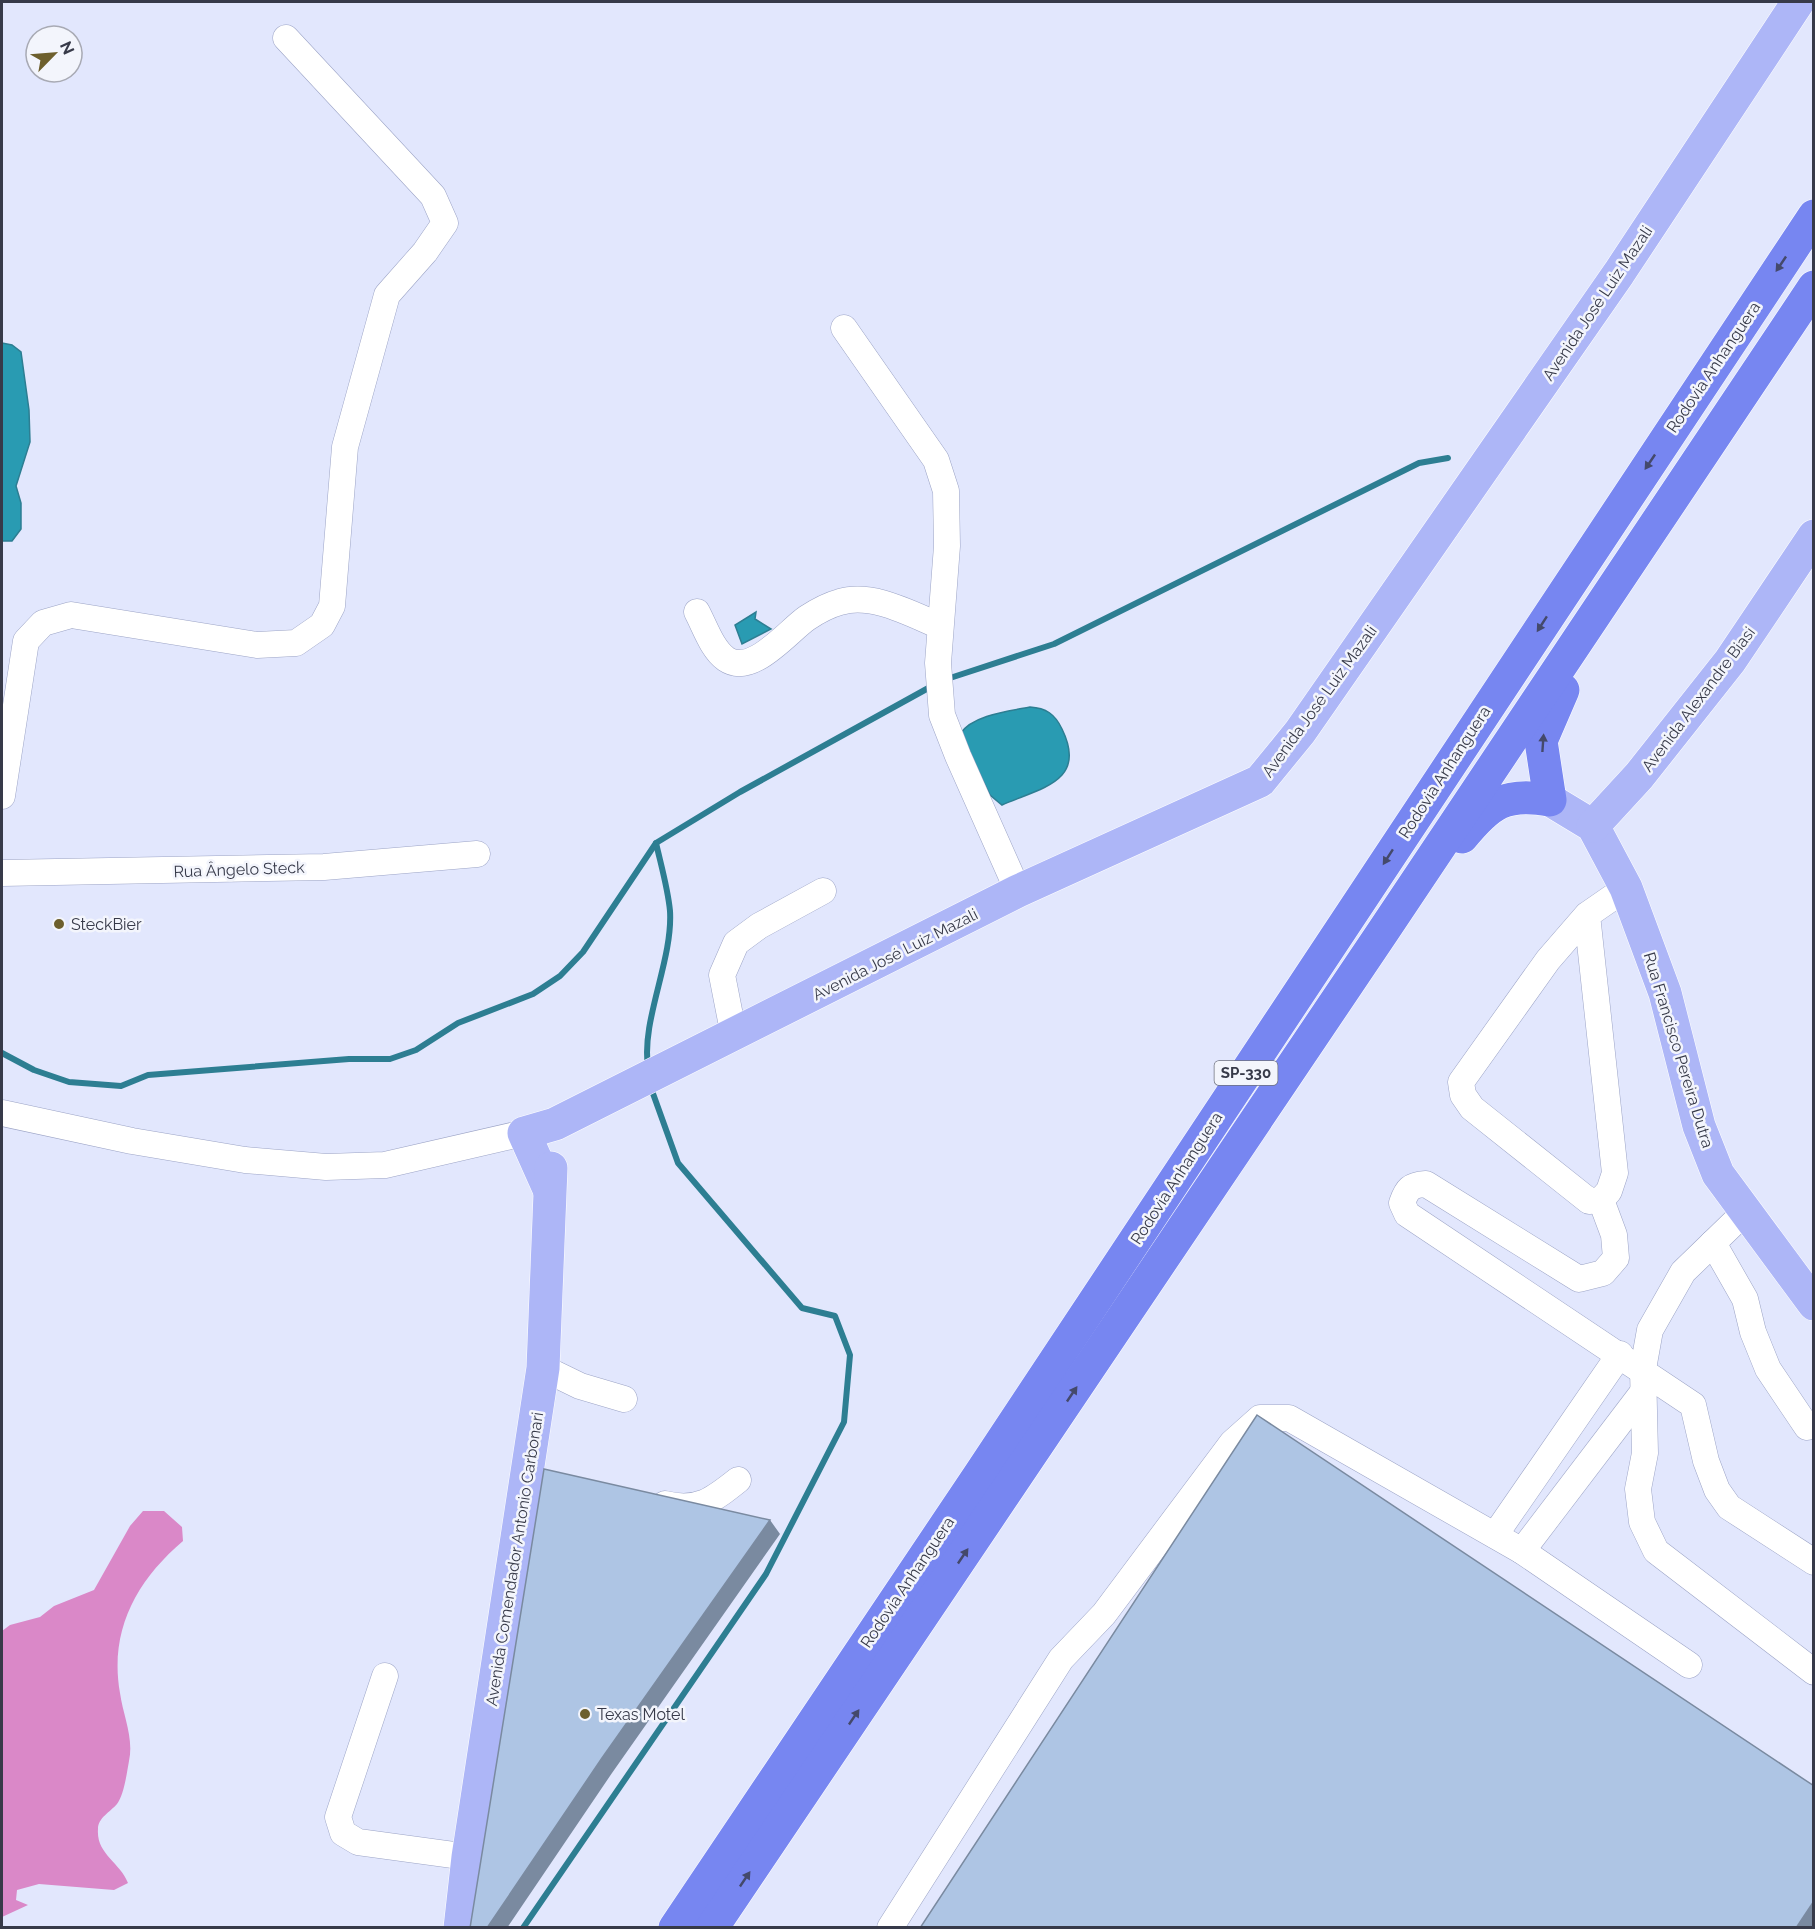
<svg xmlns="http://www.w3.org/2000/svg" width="1815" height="1929" viewBox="0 0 1815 1929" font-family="Raleway,sans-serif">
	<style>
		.forest { fill: #da88c8 }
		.water { fill: #299bb2; stroke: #2d7e92; stroke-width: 1.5 }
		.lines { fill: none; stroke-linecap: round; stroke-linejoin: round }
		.stream { stroke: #2d7e92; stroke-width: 6 }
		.minor-casing { stroke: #9ca4c6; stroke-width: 27 }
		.major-casing { stroke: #fff; stroke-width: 34 }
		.highway-casing { stroke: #fff; stroke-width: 34 }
		.minor { stroke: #fff; stroke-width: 26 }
		.major { stroke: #adb6f7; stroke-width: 33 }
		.highway { stroke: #7786f1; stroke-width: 33 }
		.shaded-wall { fill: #7a8aa0 }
		.building { fill: #aec5e4; stroke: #7a8aa0; stroke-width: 1.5 }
		.oneway { fill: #44496b }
		.poi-dot { fill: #6d5f2d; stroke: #f3f5fc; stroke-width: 2 }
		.labels { text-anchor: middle; stroke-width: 5; stroke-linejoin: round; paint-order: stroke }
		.shield { fill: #f3f5fc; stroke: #6f727f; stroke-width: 1.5 }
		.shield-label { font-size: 15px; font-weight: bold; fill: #373a49 }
		.street-label { font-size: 16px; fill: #373a49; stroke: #f3f5fc }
		.poi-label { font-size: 16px; fill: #373a49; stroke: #f3f5fc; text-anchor: start }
	</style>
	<rect width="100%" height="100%" fill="#e2e7fd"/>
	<!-- forest -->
	<path class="forest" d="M143 1511H164L182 1527 183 1541C136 1581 109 1631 120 1693 123 1715 134 1738 129 1761 127 1772 124 1795 117 1804 110 1812 98 1818 98 1829 96 1854 120 1862 128 1883L114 1890 39 1884 17 1890 16 1900 28 1905 2 1917V1631L10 1625 40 1617 54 1606 94 1590 130 1526Z"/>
	<!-- water -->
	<g class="water">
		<polygon points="2,343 12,345 21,352 29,410 30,442 16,486 21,503 21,529 12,541 2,541"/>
		<polygon points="756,612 755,619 771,629 742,644 735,625"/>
		<path d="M1030 707C1046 708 1055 714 1062 729 1088 782 1040 788 1002 805L990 795 960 734C972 715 1009 711 1030 707Z"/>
	</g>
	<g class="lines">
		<!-- stream -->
		<g class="stream">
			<polyline points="947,679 1054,644 1419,463 1448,458"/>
			<polyline points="2,1053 34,1070 69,1082 121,1086 148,1075 349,1059 390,1059 416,1050 458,1023 533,994 560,976 583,952 656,843 740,792 932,686"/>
			<path d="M648 1066C641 1021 673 960 670 911 668 889 661 865 656 843"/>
			<polyline points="523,1928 766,1574 844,1422 850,1355 835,1316 802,1308 678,1163 651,1088"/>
		</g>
		<defs>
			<g id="minor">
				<polyline points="844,328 936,460 946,491 947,546 938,663 942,715 958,756 1018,891"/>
				<path d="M697 612C705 627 712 649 726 659 752 677 788 631 807 618 816 612 829 605 840 602 872 592 911 614 940 626"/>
				<polyline points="2,796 26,641 43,623 71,615 257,645 296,643 322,625 332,606 345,447 387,295 425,252 445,223 433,196 286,38"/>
				<polyline points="2,873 324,867 477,854"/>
				<polyline points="1587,915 1615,1173 1609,1191 1601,1200 1589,1201 1472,1108 1463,1095 1461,1082 1548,960 1587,915 1626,888"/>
				<polyline points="734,1036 722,975 736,943 759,926 823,891"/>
				<polyline points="2,1113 132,1141 245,1160 326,1167 385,1165 524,1133"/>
				<path d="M1601 1200 1614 1235 1616 1258 1603 1273 1579 1279 1426 1184C1410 1185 1407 1189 1402 1203L1407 1214 1693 1405 1706 1461 1717 1490 1729 1507 1814 1562"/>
				<polyline points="1746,1211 1683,1272 1650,1330 1643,1369 1645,1453 1638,1489 1642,1522 1656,1551 1814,1672"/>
				<polyline points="1713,1243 1745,1299 1753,1332 1768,1369 1807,1427"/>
				<polyline points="543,1368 580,1386 624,1399"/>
				<path d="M665 1504C698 1512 713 1500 738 1480"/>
				<polyline points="1495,1535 1620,1354"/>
				<polyline points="1522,1551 1643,1392"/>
				<polyline points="385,1676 338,1817 343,1833 358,1842 468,1857"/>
				<polyline points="890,1928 1061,1659 1104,1614 1232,1443 1260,1418 1289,1418 1522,1551 1689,1665"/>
			</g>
			<g id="major">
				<polyline points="1550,800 1593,826 1626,888 1665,993 1699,1126 1718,1174 1814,1304"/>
				<polyline points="1593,826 1639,776 1730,661 1814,536"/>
				<polyline points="549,1189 524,1133 555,1124 1018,891 1260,781 1300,732 1619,273 1798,2"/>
				<polyline points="460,1928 468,1857 543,1368 551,1168"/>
			</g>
			<g id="highway">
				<path d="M1462 837C1490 803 1505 792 1550 800L1541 741 1563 690"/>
				<polyline points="675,1928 980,1474 1814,216"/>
				<polyline points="712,1928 1384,930 1814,287"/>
			</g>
		</defs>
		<!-- minor casing -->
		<use href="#minor" class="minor-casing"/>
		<!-- major casing -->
		<use href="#major" class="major-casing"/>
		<!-- highway casing -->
		<use href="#highway" class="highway-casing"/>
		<!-- minor -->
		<use href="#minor" class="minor"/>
		<!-- major -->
		<use href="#major" class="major"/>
		<!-- highway -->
		<use href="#highway" class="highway"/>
	</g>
	<!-- shaded-wall -->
	<g class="shaded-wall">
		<polygon points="770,1520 780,1534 612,1773 507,1928 487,1928 602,1758"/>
		<polygon points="1814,1901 1814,1928 1796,1928"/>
	</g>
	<!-- building -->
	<g class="building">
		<polygon points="1257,1415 1814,1786 1814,1901 1796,1928 920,1928"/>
		<polygon points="544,1469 770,1520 602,1758 487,1928 470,1928"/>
	</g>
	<!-- one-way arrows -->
	<defs><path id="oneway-solid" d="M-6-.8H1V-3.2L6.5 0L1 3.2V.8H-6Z" transform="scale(1.5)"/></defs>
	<g class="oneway">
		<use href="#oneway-solid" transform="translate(1781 264) rotate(124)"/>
		<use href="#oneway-solid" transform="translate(1650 462) rotate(124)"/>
		<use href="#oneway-solid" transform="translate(1542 624) rotate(123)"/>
		<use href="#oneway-solid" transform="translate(1543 743) rotate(-86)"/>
		<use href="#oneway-solid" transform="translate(1388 857) rotate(123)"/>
		<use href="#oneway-solid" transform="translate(1072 1394) rotate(-56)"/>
		<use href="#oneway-solid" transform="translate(963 1556) rotate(-56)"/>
		<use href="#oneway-solid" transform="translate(854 1717) rotate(-56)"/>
		<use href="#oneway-solid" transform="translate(745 1879) rotate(-56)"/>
	</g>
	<!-- markers -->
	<g class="poi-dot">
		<circle cx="59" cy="924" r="6"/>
		<circle cx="585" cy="1714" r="6"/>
	</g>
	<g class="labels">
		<!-- shield labels -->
		<rect class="shield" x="1214.5" y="1061" width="63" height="24" rx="4.5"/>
		<g class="shield-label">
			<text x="1246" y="1078">SP-330</text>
		</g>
		<!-- street labels -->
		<g class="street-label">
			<text transform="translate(1597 303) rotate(-56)" y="6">Avenida José Luiz Mazali</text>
			<text transform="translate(1713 367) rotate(-56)" y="6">Rodovia Anhanguera</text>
			<text transform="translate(1698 699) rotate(-53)" y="6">Avenida Alexandre Biasi</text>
			<text transform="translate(1319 701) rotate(-54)" y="6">Avenida José Luiz Mazali</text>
			<text transform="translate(1444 772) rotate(-57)" y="6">Rodovia Anhanguera</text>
			<text transform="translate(239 869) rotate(-2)" y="6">Rua Ângelo Steck</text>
			<text transform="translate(895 954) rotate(-27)" y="6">Avenida José Luiz Mazali</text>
			<text transform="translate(1679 1050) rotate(73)" y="6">Rua Francisco Pereira Dutra</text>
			<text transform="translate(1176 1178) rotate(-57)" y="6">Rodovia Anhanguera</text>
			<text transform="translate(514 1559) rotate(-81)" y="6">Avenida Comendador Antonio Carbonari</text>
			<text transform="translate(907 1582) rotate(-56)" y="6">Rodovia Anhanguera</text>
		</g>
		<!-- poi labels -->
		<g class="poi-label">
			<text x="71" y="930">SteckBier</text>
			<text x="597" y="1720">Texas Motel</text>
		</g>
	</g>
	<!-- border -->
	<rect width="1815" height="1929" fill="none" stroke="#373a49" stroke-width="6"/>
	<!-- north arrow -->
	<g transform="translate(54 54) rotate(65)"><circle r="28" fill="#f3f5fc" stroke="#a8aab4" stroke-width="1.5"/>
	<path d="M0-4.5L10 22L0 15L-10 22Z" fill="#6d5f2d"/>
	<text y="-9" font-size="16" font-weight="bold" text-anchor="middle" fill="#373a49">N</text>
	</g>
</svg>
